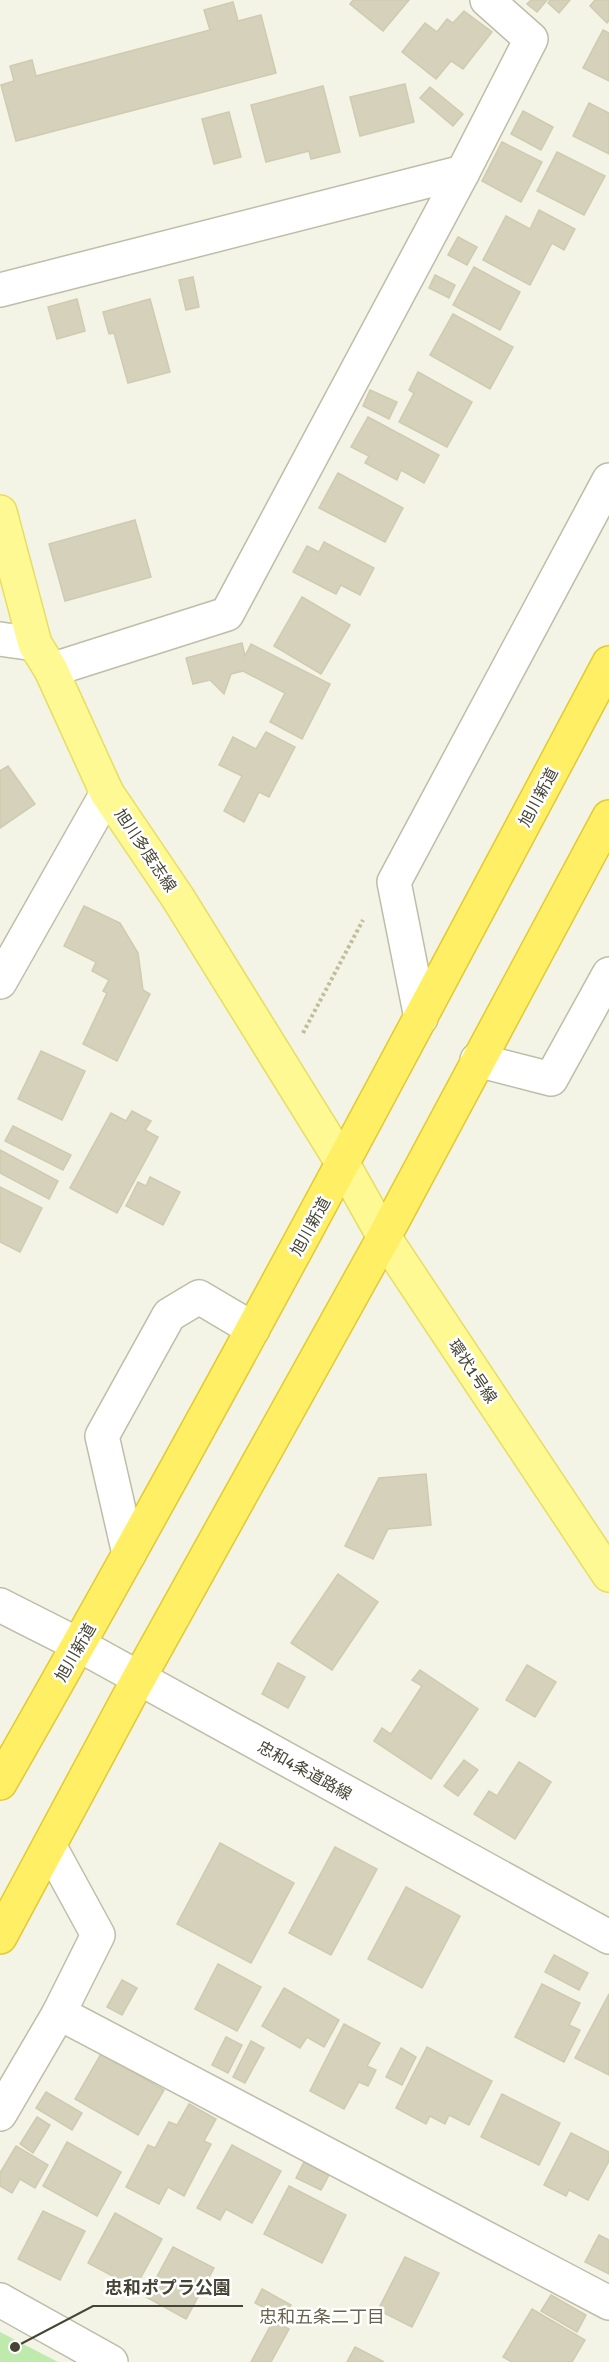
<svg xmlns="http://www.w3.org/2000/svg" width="609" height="2362" viewBox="0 0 609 2362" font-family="Signika,'Noto Sans JP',sans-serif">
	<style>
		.green { fill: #c0e9ad }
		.building { fill: #d5d1bb; stroke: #d0cbae; stroke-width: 1.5 }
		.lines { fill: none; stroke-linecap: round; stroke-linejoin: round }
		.street-casing { stroke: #bfbda8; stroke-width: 36 }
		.primary-casing { stroke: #e7de60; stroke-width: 36 }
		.highway-casing { stroke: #e2ca32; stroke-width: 36 }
		.path { stroke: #c1bc99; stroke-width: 4; stroke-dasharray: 3 3; stroke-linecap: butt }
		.street { stroke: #fff; stroke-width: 33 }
		.primary { stroke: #fff993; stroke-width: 33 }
		.highway { stroke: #ffef65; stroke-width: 33 }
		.labels { text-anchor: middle; stroke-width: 5; stroke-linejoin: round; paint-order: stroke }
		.street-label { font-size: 16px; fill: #464435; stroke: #fff }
		.neighbourhood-label { font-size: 18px; fill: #6a644c; stroke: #fff }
		.leader { fill: none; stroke: #464435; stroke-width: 2 }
		.callout-dot { fill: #464435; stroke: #fff; stroke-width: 2 }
		.callout-label { font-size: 18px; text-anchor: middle; font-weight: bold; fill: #464435; stroke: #fff; stroke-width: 5; stroke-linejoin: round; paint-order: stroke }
	</style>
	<rect width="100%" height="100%" fill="#f3f3e6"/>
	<!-- green -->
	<polygon class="green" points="0,2332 58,2362 0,2362"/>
	<!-- building -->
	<g class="building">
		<polygon points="353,0 409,0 383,31 350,4"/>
		<polygon points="531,0 547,0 537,12 527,4"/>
		<polygon points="550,0 570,0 559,13 548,3"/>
		<polygon points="595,0 609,0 609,21 607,23 590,6"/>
		<polygon points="233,2 238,21 261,15 276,73 16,141 1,85 14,81 10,66 32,60 36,76 210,30 204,10"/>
		<polygon points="464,11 492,32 463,69 451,61 436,79 402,52 425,23 437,32 447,19 453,23"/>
		<polygon points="603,30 609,33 609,81 583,68"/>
		<polygon points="405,84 414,122 360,136 350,97"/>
		<polygon points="323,86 340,152 311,159 309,151 266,162 251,105"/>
		<polygon points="430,87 463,114 453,126 420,98"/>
		<polygon points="589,103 609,113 609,154 573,136"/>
		<polygon points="523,111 553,127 541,150 511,134"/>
		<polygon points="229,112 241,157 214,164 202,119"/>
		<polygon points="502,142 542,162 521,202 482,181"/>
		<polygon points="557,152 605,176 584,215 537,191"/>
		<polygon points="539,210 575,229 564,250 552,243 530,285 483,260 506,216 530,229"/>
		<polygon points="458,237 477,247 467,265 448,255"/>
		<polygon points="474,267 520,292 500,330 453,305"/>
		<polygon points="435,275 455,285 449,298 429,288"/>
		<polygon points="193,277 199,307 186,310 179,280"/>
		<polygon points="77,299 85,331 57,339 48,307"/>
		<polygon points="150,299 170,372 128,383 114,333 109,334 103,312"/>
		<polygon points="453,314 513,347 490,389 430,355"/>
		<polygon points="418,372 472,402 447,447 399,422 414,393 409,390"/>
		<polygon points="370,390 397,402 389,419 363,406"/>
		<polygon points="368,417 439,455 424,483 401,470 397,480 365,463 369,456 351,447"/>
		<polygon points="338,473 403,508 385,542 319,508"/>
		<polygon points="135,520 151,577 65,601 49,544"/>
		<polygon points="324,542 374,568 360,595 341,585 336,594 293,572 307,546 319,552"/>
		<polygon points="302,597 350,625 321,674 274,646"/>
		<polygon points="242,643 245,656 251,644 330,684 302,739 270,722 285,693 243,671 231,674 224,694 210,680 193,684 186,658"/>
		<polygon points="266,732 295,747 269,797 259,792 244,822 224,811 242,776 219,765 233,737 256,749"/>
		<polygon points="8,766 35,804 0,828 0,771"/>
		<polygon points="84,906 120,923 138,953 143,990 150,994 117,1061 83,1044 107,993 103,991 109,980 92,971 96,962 64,946"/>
		<polygon points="41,1051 85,1071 62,1120 18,1099"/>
		<polygon points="132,1111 151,1121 145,1130 158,1137 117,1213 70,1188 111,1113 126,1121"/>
		<polygon points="13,1126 71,1155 63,1170 5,1141"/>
		<polygon points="0,1150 58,1181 49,1199 0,1173"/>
		<polygon points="150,1177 180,1192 163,1225 126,1206 138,1182 146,1186"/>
		<polygon points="0,1187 42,1208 20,1252 0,1242"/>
		<polygon points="426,1474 431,1525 388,1529 373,1559 345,1546 379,1478"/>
		<polygon points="338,1574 378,1602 332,1670 291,1643"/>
		<polygon points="278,1663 305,1677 288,1708 262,1694"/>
		<polygon points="527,1665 556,1682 535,1717 506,1700"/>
		<polygon points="420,1670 478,1709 431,1779 374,1741 382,1728 391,1734 422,1686 412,1680"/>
		<polygon points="464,1760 478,1770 458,1796 444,1786"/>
		<polygon points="519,1762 551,1782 515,1839 474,1814 489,1791 497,1796"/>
		<polygon points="220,1843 294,1883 251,1963 177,1924"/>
		<polygon points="335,1847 377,1869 331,1955 289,1933"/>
		<polygon points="406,1887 460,1916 422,1988 368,1959"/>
		<polygon points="554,1955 588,1973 579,1990 545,1972"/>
		<polygon points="218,1964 261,1987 237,2031 195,2009"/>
		<polygon points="122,1980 137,1988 122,2015 107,2007"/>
		<polygon points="542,1984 580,2003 569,2025 580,2030 564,2062 515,2037"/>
		<polygon points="284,1988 339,2020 324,2047 307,2037 300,2048 262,2026"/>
		<polygon points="609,1994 609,2075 575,2058"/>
		<polygon points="344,2024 380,2043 367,2066 376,2070 368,2086 359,2082 344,2109 310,2091"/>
		<polygon points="226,2037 242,2045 228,2073 212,2065"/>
		<polygon points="251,2041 264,2048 245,2083 233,2077"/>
		<polygon points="427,2047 492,2081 469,2125 449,2115 445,2124 430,2116 426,2124 396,2108"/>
		<polygon points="401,2048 416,2057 402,2085 386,2077"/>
		<polygon points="101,2054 164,2090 138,2135 75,2099"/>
		<polygon points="46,2092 82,2113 72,2130 36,2108"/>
		<polygon points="502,2094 560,2123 539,2165 481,2137"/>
		<polygon points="189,2104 216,2119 204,2141 211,2144 184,2196 168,2187 159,2204 126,2187 148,2145 155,2148 169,2122 177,2125"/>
		<polygon points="37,2117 50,2125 33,2153 20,2144"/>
		<polygon points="571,2133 609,2152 609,2161 588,2200 569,2190 566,2196 544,2185"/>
		<polygon points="67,2142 121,2172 97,2216 43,2186"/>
		<polygon points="232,2145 281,2171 252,2223 226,2209 220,2220 197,2208"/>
		<polygon points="16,2146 48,2165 35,2188 20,2179 12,2193 0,2186 0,2173"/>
		<polygon points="304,2162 329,2175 321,2190 296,2178"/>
		<polygon points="289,2186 346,2215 322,2263 264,2234"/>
		<polygon points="43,2211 85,2231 60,2280 18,2259"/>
		<polygon points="115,2213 162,2239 135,2288 88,2263"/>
		<polygon points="599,2235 609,2240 609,2274 585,2262"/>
		<polygon points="173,2247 214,2268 186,2319 146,2297"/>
		<polygon points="405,2257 439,2273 412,2327 378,2310"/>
		<polygon points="262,2289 291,2305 284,2318 255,2303"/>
		<polygon points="551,2295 586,2315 577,2332 541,2311"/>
		<polygon points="532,2309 585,2340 572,2362 512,2362 503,2357"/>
		<polygon points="273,2321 289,2329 271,2362 251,2362"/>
		<polygon points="355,2347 384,2362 347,2362"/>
	</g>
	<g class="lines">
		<defs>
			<g id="street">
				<polyline points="0,290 463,172"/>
				<polyline points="0,639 35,644"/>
				<polyline points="51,670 227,614 463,172 531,39 487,0"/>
				<polyline points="0,982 107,793"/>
				<polyline points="421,1018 394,882 609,480"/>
				<polyline points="477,1060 551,1079 609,974"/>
				<polyline points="129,1554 102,1436 169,1315 199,1297 253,1329"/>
				<polyline points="0,1605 79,1645 609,1937"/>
				<polyline points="59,2013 609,2303"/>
				<polyline points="0,2114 59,2013 98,1935 50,1847"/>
				<polyline points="0,2300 111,2362"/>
			</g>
			<polyline id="primary" points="0,512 35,644 51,670 107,793 178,898 343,1164 384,1237 609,1575"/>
			<g id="highway">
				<path d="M0 1783C211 1414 410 1038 609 663"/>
				<polyline points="0,1937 139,1678 384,1237 609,817"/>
			</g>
		</defs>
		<!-- street casing -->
		<use href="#street" class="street-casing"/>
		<!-- primary casing -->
		<use href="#primary" class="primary-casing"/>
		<!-- highway casing -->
		<use href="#highway" class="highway-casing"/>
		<!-- path -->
		<polyline class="path" points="303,1033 363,920"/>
		<!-- street -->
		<use href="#street" class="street"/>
		<!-- primary -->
		<use href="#primary" class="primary"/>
		<!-- highway -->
		<use href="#highway" class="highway"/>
	</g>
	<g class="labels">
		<!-- street labels -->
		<g class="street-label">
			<text transform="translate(538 797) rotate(-62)" y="6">旭川新道</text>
			<text transform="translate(146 850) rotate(56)" y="6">旭川多度志線</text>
			<text transform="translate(310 1226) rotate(-61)" y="6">旭川新道</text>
			<text transform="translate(473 1371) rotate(56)" y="6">環状1号線</text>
			<text transform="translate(75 1652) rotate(-60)" y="6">旭川新道</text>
			<text transform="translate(305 1770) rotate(29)" y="6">忠和4条道路線</text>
		</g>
		<!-- neighbourhood labels -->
		<g class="neighbourhood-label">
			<text x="322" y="2323">忠和五条二丁目</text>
		</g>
	</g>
	<!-- callouts -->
	<path class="leader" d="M15 2347L93 2306H243"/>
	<circle class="callout-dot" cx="15" cy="2347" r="6"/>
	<g class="callout-label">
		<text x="168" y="2294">忠和ポプラ公園</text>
	</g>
</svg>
